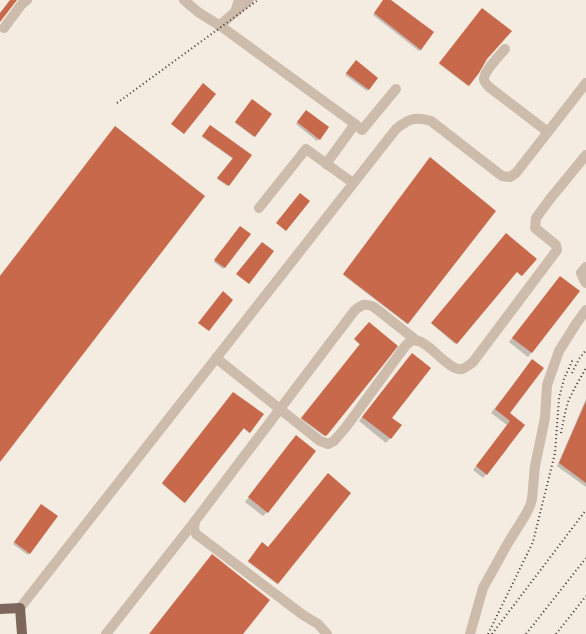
<svg xmlns="http://www.w3.org/2000/svg" width="586" height="634" viewBox="0 0 586 634" font-family="'Nunito Sans',sans-serif">
	<style>
		.shadow { fill: #0003 }
		.building { fill: #c8694b }
		.lines { fill: none; stroke-linecap: round; stroke-linejoin: round }
		.minor { stroke: #cdbbac; stroke-width: 10 }
		.major { stroke: #7d675c; stroke-width: 10 }
		.rail { stroke: #3b302b; stroke-width: 2; stroke-dasharray: 1 3; stroke-linecap: butt }
	</style>
	<rect width="100%" height="100%" fill="#f4ebe1"/>
	<!-- shadow -->
	<g class="shadow">
		<polygon points="384,0 389,0 421,50 419,51 373,15"/>
		<polygon points="482,9 487,59 478,72 468,86 439,64"/>
		<polygon points="354,63 368,90 367,91 345,75"/>
		<polygon points="252,100 271,114 254,137 235,123"/>
		<polygon points="304,113 319,139 317,141 296,124"/>
		<polygon points="210,126 250,155 227,186 217,179 233,159 202,137"/>
		<polygon points="110,134 0,460 0,276"/>
		<polygon points="430,159 495,211 407,324 343,275"/>
		<polygon points="239,229 249,234 223,269 214,262"/>
		<polygon points="506,234 536,259 521,276 516,271 455,344 432,324"/>
		<polygon points="560,277 579,291 528,357 509,342"/>
		<polygon points="369,323 383,364 324,436 301,419 360,345 355,340"/>
		<polygon points="408,358 391,418 401,425 386,443 359,421"/>
		<polygon points="529,365 508,414 524,425 483,478 473,470 507,425 491,413"/>
		<polygon points="233,393 262,415 249,433 243,428 184,503 162,484"/>
		<polygon points="586,399 586,487 557,466"/>
		<polygon points="292,440 267,512 263,516 245,502"/>
		<polygon points="349,493 277,584 248,562 262,544 268,548"/>
		<polygon points="40,507 56,516 28,555 13,544"/>
	</g>
	<!-- building -->
	<g class="building">
		<polygon points="10,0 17,0 0,22 0,13"/>
		<polygon points="383,0 391,0 434,32 421,50 374,13"/>
		<polygon points="482,8 512,31 487,59 479,73 469,86 439,63"/>
		<polygon points="356,60 378,78 369,90 346,73"/>
		<polygon points="203,83 216,94 184,134 171,124"/>
		<polygon points="252,99 272,114 255,137 235,122"/>
		<polygon points="306,110 329,127 320,140 297,122"/>
		<polygon points="210,125 252,155 229,186 217,178 233,158 202,136"/>
		<polygon points="115,126 205,196 0,462 0,276"/>
		<polygon points="430,157 496,211 408,324 343,274"/>
		<polygon points="300,193 310,201 286,231 276,223"/>
		<polygon points="240,226 251,234 225,268 214,260"/>
		<polygon points="506,233 537,259 522,276 517,272 457,344 431,323"/>
		<polygon points="262,242 274,251 249,284 236,274"/>
		<polygon points="560,276 580,291 532,353 512,338"/>
		<polygon points="223,291 233,300 209,331 198,323"/>
		<polygon points="369,322 398,346 384,364 328,434 326,436 324,435 301,418 360,344 354,339"/>
		<polygon points="412,353 431,368 392,418 402,425 391,439 362,417"/>
		<polygon points="532,359 544,368 510,413 525,425 487,475 476,466 510,421 495,409"/>
		<polygon points="233,392 264,414 250,433 244,428 185,503 162,483"/>
		<polygon points="586,401 586,483 559,463"/>
		<polygon points="296,435 316,451 268,513 248,497"/>
		<polygon points="328,473 351,493 278,584 248,561 262,542 268,547"/>
		<polygon points="41,504 58,516 30,554 14,542"/>
		<polygon points="212,554 270,600 243,634 149,634"/>
	</g>
	<g class="lines">
		<!-- minor -->
		<g class="minor">
			<polyline points="184,0 198,12 222,27 355,124"/>
			<polyline points="235,12 249,0"/>
			<polyline points="219,26 235,12 239,0"/>
			<polyline points="4,28 21,5 27,0"/>
			<path d="M505 49C500 55 484 71 484 79 484 82 487 85 489 87L548 132"/>
			<polyline points="326,164 355,124 362,130 396,89"/>
			<polyline points="259,208 306,149 353,183"/>
			<polyline points="586,267 581,273 584,280 586,283"/>
			<path d="M216 358 320 441 328 444 334 441 346 427 406 345C408 344 409 342 411 341 426 335 447 372 462 369 466 368 470 364 473 362L557 250 556 245 535 228 536 218 550 199 586 155"/>
			<polyline points="195,521 194,529 196,534 303,615 318,624 327,634"/>
			<path d="M20 608 396 129C408 119 416 116 431 121L502 176 510 177 516 173 586 83"/>
			<path d="M106 634 195 521 355 310C363 304 365 303 374 307L417 341"/>
			<polyline points="470,634 483,588 508,543 526,514 530,506 532,499 535,466 545,418 547,385 559,351 576,324 586,310"/>
		</g>
		<!-- major -->
		<polyline class="major" points="0,609 20,608 22,634"/>
		<!-- rail -->
		<g class="rail">
			<polyline points="117,103 258,0"/>
			<polyline points="572,373 579,359 586,350"/>
			<path d="M561 433C563 423 565 412 568 402 573 390 580 379 586 368"/>
			<polyline points="488,634 533,542 555,453 559,398 564,379 573,359"/>
			<polyline points="492,634 586,510"/>
			<polyline points="526,634 586,558"/>
			<polyline points="556,634 586,596"/>
		</g>
	</g>
</svg>
